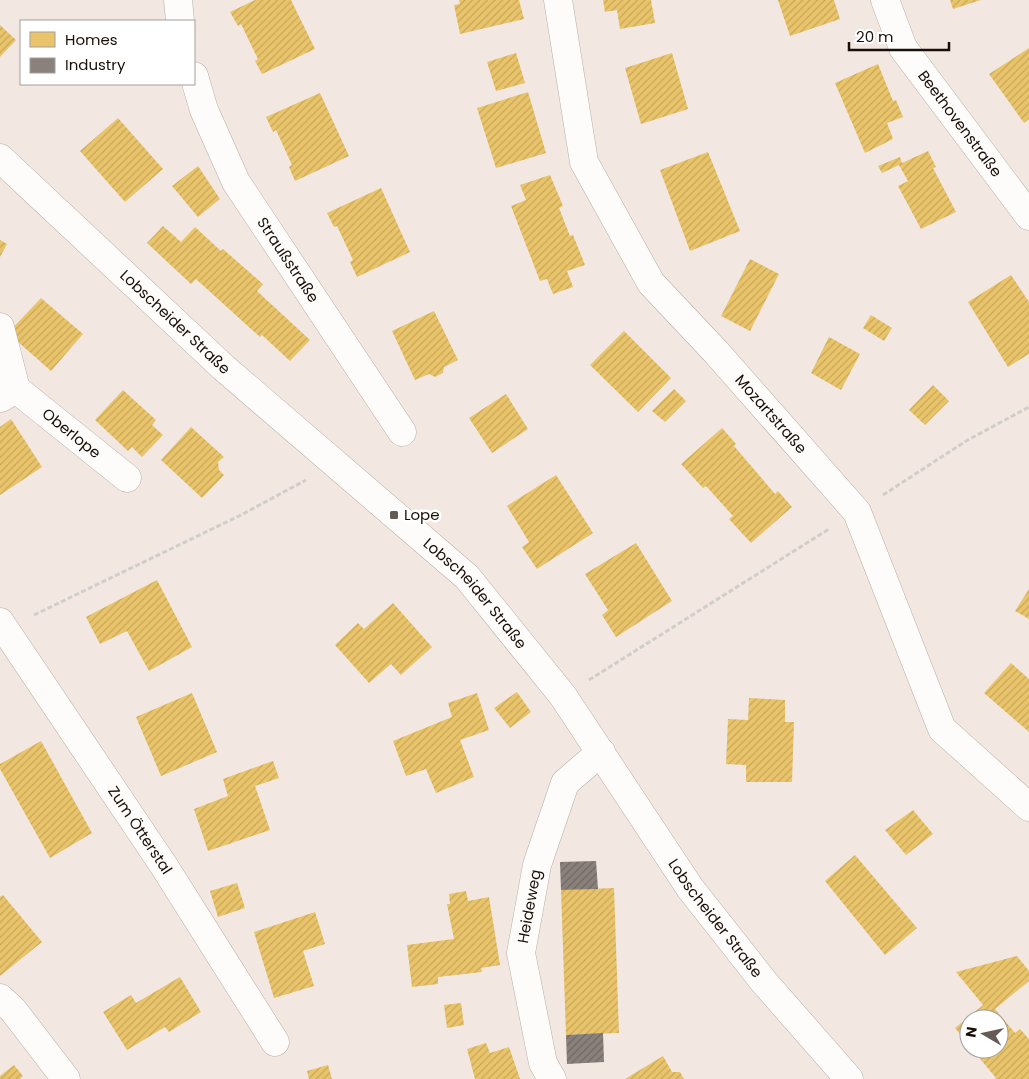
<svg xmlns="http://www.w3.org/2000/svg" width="1029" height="1079" viewBox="0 0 1029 1079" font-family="Poppins,sans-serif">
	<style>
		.homes { fill: url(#homes-hatch) }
		.industry { fill: url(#industry-hatch) }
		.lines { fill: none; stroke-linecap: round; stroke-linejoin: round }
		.minor-casing { stroke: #b7ada5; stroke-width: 29 }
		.tertiary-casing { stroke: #b7ada5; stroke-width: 29 }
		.path { stroke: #d0cdca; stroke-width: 3; stroke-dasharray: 5 2.5; stroke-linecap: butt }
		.minor { stroke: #fdfcfa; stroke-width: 28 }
		.tertiary { stroke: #fdfcfa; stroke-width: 28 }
		.poi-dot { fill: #665b54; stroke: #fff; stroke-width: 2 }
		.labels { text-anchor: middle; stroke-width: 5; stroke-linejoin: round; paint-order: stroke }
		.street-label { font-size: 15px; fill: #1a0f08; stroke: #fff }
		.poi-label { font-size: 15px; fill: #1a0f08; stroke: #fff; text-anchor: start }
	</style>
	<defs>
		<pattern id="homes-hatch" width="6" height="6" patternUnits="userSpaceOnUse" patternTransform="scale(1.25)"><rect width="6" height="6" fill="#e9c46a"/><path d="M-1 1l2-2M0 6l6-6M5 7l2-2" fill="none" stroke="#c7a75a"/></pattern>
		<pattern id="industry-hatch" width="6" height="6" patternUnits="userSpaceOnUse" patternTransform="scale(1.25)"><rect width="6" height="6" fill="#8a817c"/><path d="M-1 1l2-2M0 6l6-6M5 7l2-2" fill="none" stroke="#706864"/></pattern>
	</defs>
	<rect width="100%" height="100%" fill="#f2e8e1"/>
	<!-- homes -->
	<g class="homes">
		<polygon points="255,0 291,0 315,49 262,74 255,61 258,59 241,24 238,26 230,12"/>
		<polygon points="459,0 519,0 524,19 460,34 454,5 460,4"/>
		<polygon points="603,0 651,0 655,23 620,29 617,10 605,12"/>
		<polygon points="778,0 834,0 840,19 790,36"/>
		<polygon points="950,0 981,0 953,9"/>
		<polygon points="0,25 16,40 0,57"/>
		<polygon points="1029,48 1029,119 1024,123 989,74"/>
		<polygon points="516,53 525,83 496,91 487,62"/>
		<polygon points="672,53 688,109 641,124 625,68"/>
		<polygon points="878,64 893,101 896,100 903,117 887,123 893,139 865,153 835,83"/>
		<polygon points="528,92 546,153 496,168 477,108"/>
		<polygon points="320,93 349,156 295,181 289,167 292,165 276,130 273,132 266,117"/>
		<polygon points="118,118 163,169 125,202 80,151"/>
		<polygon points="928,151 936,167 933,168 956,212 921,229 898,186 908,181 899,165 882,173 878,166 900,157 902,163"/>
		<polygon points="708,152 740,231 690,251 660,170"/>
		<polygon points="198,166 220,199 198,217 172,186"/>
		<polygon points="550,175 563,206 559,208 570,236 573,235 585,265 567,271 573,287 553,294 547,279 540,281 511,206 526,200 520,185"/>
		<polygon points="381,188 410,252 357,277 350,262 353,260 337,226 334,227 327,213"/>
		<polygon points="163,226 181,242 195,227 221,251 223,249 263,284 257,291 310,340 290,361 262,335 260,337 196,279 191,284 147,243"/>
		<polygon points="0,240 7,244 0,257"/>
		<polygon points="750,259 779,274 750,331 721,316"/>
		<polygon points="1011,275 1029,302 1029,354 1008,367 968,302"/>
		<polygon points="41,298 83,334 51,371 8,333"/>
		<polygon points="434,311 458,360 444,367 443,373 435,377 429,374 415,380 392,331"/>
		<polygon points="871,315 892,328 884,341 863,328"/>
		<polygon points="624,331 671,378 638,412 590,365"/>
		<polygon points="829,337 860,354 841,390 811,373"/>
		<polygon points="933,385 949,401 925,425 909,410"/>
		<polygon points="674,389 686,401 665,422 652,411"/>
		<polygon points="123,390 156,420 152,425 163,435 142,457 132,447 128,451 95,420"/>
		<polygon points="506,394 528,429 492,453 469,418"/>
		<polygon points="11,419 42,467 0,495 0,427"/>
		<polygon points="191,427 224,457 218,462 219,470 224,475 202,498 161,460"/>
		<polygon points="722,428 736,444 734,446 775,494 778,491 792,507 751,543 729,519 733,516 706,486 703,488 681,464"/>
		<polygon points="556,475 593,533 537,569 522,547 529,542 507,506"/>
		<polygon points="636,543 672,601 616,637 602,615 608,610 585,574"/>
		<polygon points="157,580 192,647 149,671 127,631 100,644 86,617"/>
		<polygon points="1029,589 1029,619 1015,611"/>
		<polygon points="393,603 432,647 401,675 391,664 369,683 335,645 358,623 364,629"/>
		<polygon points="1011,663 1029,679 1029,732 984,693"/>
		<polygon points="517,692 531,712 510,728 494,708"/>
		<polygon points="192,693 217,752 161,776 136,717"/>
		<polygon points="477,693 489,730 460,740 474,777 436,793 426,769 406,776 393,741 452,717 448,703"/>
		<polygon points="749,698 785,700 785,722 794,722 792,782 746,782 746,765 726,764 728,719 748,720"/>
		<polygon points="41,741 92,833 50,858 0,769 0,764"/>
		<polygon points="273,761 279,778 255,786 270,830 208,851 194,809 228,796 223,779"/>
		<polygon points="913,810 933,834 906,855 885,830"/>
		<polygon points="855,855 917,928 885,955 825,881"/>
		<polygon points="237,883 245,908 218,917 210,891"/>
		<polygon points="614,888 619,1033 566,1035 561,890"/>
		<polygon points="466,891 468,901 489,897 500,965 481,968 482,972 438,977 438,984 412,987 407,945 454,939 447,904 450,904 449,894"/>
		<polygon points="3,895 42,942 0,976 0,897"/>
		<polygon points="315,912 325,944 303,951 314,986 274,998 254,932"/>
		<polygon points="1017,956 1029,971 1029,981 995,1009 1015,1033 1020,1029 1029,1039 1029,1079 995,1079 996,1078 972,1049 999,1049 999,1019 969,1019 969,1045 955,1028 983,1005 956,972"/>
		<polygon points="180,977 201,1012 169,1032 165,1027 127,1050 103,1012 131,995 136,1003"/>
		<polygon points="461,1003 464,1025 447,1028 444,1005"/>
		<polygon points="486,1043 490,1053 509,1047 520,1079 475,1079 467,1049"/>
		<polygon points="663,1056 672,1072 680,1072 684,1079 625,1079"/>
		<polygon points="14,1065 23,1076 20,1079 0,1079 0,1076"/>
		<polygon points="328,1065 332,1079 309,1079 307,1071"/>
	</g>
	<!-- industry -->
	<g class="industry">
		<polygon points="596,861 598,889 561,890 560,862"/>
		<polygon points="603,1033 604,1062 567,1064 566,1035"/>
	</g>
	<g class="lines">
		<defs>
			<g id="minor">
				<polyline points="178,0 180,21"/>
				<path id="s1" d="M558 0 584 162 651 283 716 352 857 512 942 729 1029 807"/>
				<path id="s2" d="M885 0 903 48 1029 216"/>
				<path id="s3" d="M194 76 204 110 236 182 402 432"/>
				<polyline points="0,327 16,389 1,398"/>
				<path id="s4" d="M16 389 127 478"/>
				<path id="s5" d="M0 622 164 866 275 1042"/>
				<polyline points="0,998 13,1010 66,1079"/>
				<path id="s6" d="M552 1079 543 1063 521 953 537 865 565 783 601 752"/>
			</g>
			<g id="tertiary">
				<path id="s7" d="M0 158 224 368 467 577 563 696 690 888 764 982 849 1079"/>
			</g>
		</defs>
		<!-- minor casing -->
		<use href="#minor" class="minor-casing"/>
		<!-- tertiary casing -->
		<use href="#tertiary" class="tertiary-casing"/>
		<!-- path -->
		<g class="path">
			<polyline points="883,495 966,441 1029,407"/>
			<polyline points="34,615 241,515 306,480"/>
			<polyline points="589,680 829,529"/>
		</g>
		<!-- minor -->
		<use href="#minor" class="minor"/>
		<!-- tertiary -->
		<use href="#tertiary" class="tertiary"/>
	</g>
	<!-- markers -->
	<rect class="poi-dot" x="389" y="510" width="10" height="10" rx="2.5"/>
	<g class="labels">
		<!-- street labels -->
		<g class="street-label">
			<text dy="5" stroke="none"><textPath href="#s2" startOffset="146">Beethovenstraße</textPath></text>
			<text dy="5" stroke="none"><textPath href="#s3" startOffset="208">Straußstraße</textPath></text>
			<text dy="5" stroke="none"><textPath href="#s7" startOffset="240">Lobscheider Straße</textPath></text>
			<text dy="5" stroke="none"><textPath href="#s1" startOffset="480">Mozartstraße</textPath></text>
			<text dy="5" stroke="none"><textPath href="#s4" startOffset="71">Oberlope</textPath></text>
			<text dy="5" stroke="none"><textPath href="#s7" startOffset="645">Lobscheider Straße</textPath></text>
			<text dy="5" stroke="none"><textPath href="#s5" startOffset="251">Zum Ötterstal</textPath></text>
			<text dy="5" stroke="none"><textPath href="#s6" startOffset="178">Heideweg</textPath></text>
			<text dy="5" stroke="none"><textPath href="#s7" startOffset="1050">Lobscheider Straße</textPath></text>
		</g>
		<!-- poi labels -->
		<g class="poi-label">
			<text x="404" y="520">Lope</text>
		</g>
	</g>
	<!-- legend -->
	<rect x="20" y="20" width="175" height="65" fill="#ffffff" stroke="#a39f9c"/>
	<rect x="30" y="32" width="25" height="15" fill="#e9c46a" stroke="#a39f9c"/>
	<text x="65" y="45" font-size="15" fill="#1a0f08">Homes</text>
	<rect x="30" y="58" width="25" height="15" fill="#8a817c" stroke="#a39f9c"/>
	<text x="65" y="70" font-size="15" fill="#1a0f08">Industry</text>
	<!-- north arrow -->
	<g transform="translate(984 1034) rotate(279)"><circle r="24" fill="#ffffff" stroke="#a39f9c"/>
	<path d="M0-4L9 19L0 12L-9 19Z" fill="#665b54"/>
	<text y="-8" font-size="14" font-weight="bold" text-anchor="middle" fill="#1a0f08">N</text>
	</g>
	<!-- scale -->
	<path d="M849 42v8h100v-8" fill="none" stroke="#1a0f08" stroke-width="2.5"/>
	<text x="856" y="42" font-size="15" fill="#1a0f08" stroke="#ffffff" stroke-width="4" paint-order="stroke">20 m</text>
</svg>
